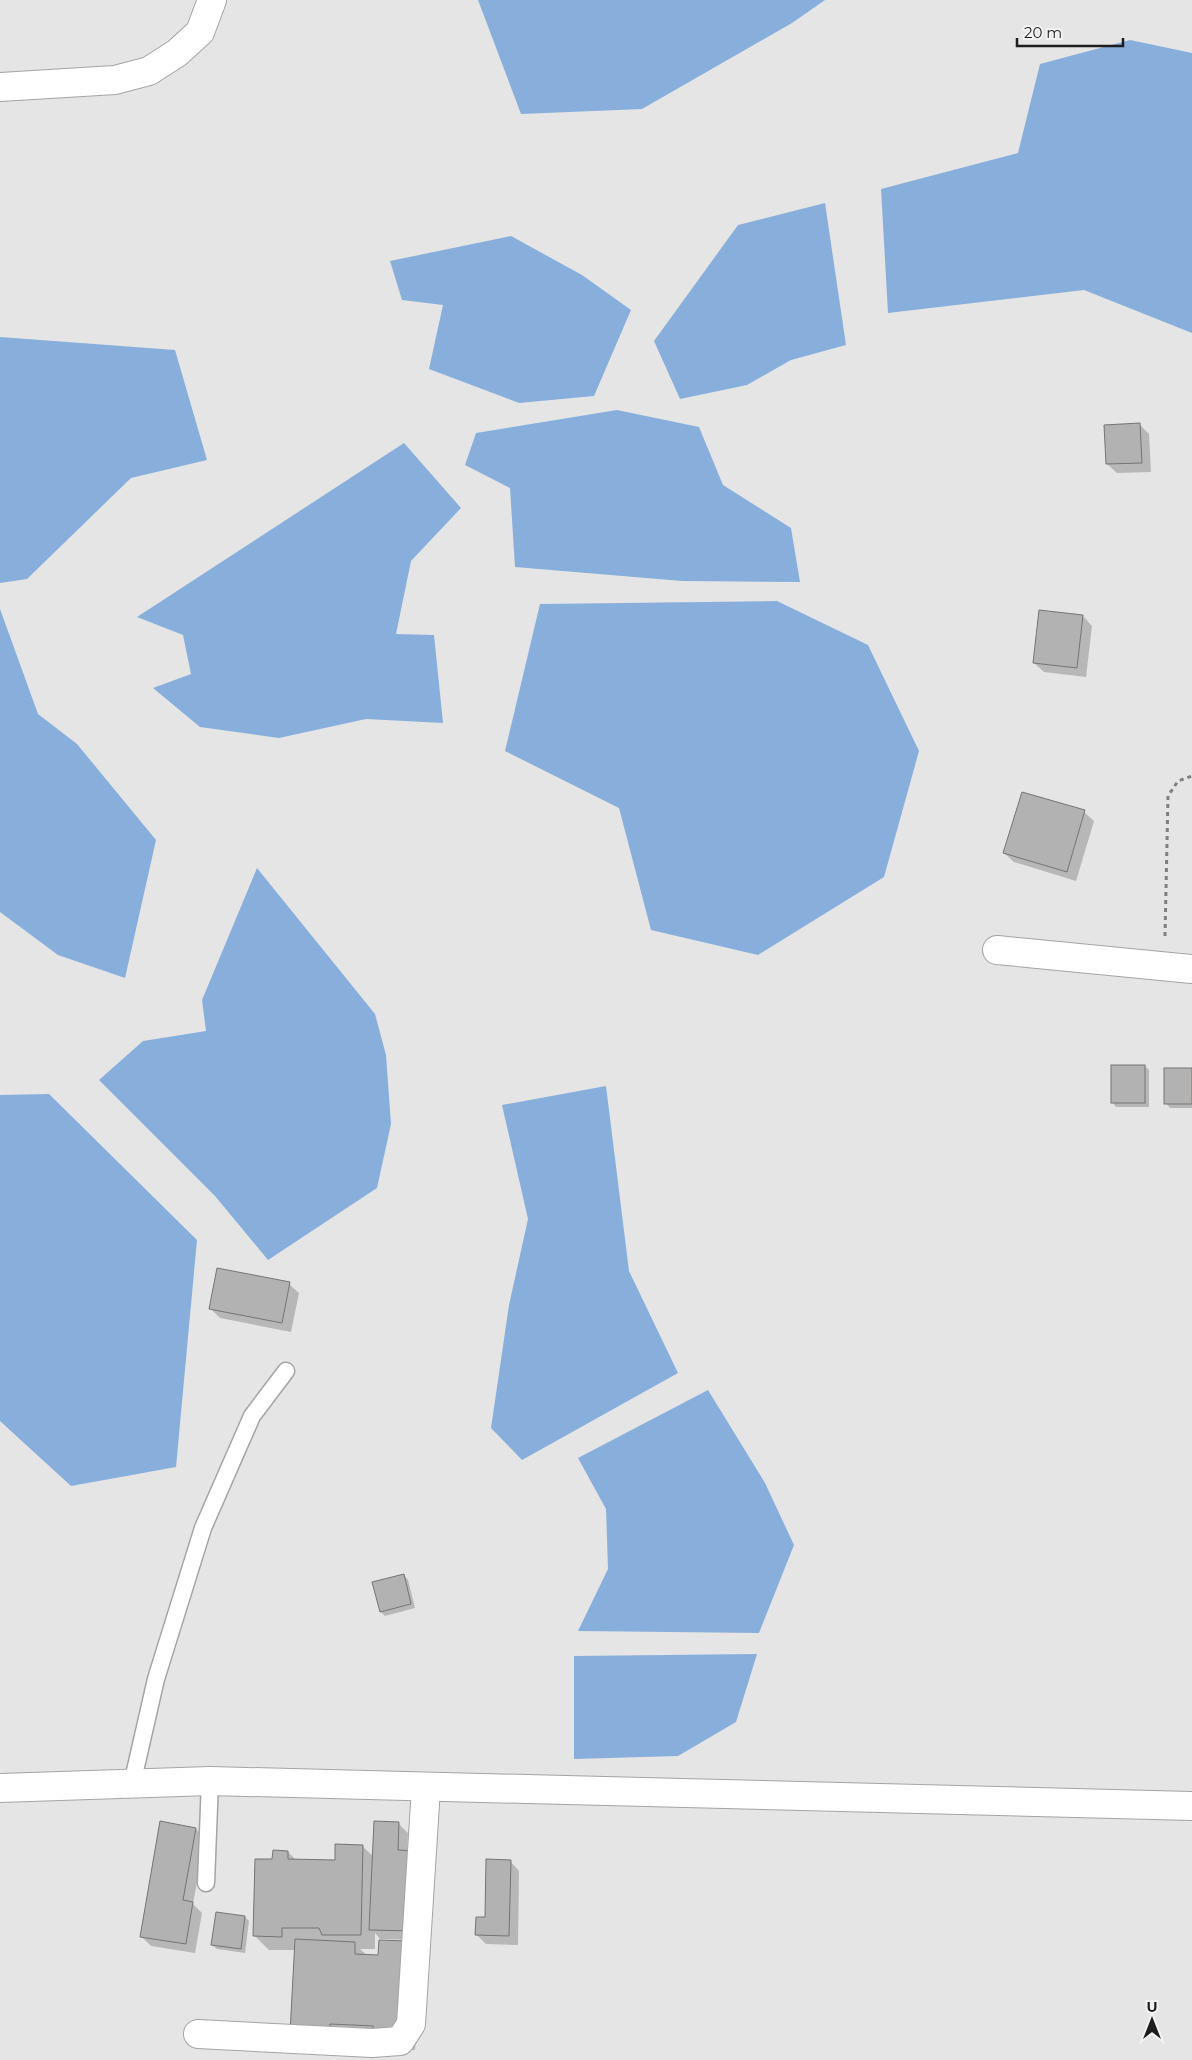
<svg xmlns="http://www.w3.org/2000/svg" width="1192" height="2060" viewBox="0 0 1192 2060" font-family="Montserrat,sans-serif">
	<style>
		.water { fill: #88afdc }
		.shadow { fill: #0003 }
		.building { fill: #b3b2b2; stroke: #757473 }
		.lines { fill: none; stroke-linecap: round; stroke-linejoin: round }
		.service-casing { stroke: #a4a4a5; stroke-width: 19 }
		.minor-casing { stroke: #a4a4a5; stroke-width: 30 }
		.path { stroke: #7f7f80; stroke-width: 3; stroke-dasharray: 4 4; stroke-linecap: butt }
		.service { stroke: #fff; stroke-width: 16 }
		.minor { stroke: #fff; stroke-width: 28 }
	</style>
	<rect width="100%" height="100%" fill="#e5e5e6"/>
	<!-- water -->
	<g class="water">
		<polygon points="478,0 825,0 792,23 642,109 521,114"/>
		<polygon points="1130,40 1192,53 1192,333 1084,290 888,313 881,189 1018,153 1040,64"/>
		<polygon points="825,203 846,345 791,360 747,385 680,399 654,341 738,225"/>
		<polygon points="511,236 582,275 631,310 594,396 519,403 429,369 443,305 402,300 390,261"/>
		<polygon points="0,337 175,350 207,460 131,478 27,579 0,583"/>
		<polygon points="617,410 699,427 723,485 791,528 800,582 682,581 515,567 510,488 465,465 476,433"/>
		<polygon points="404,443 461,508 411,561 396,634 434,635 443,723 366,719 279,738 200,727 153,688 191,674 183,635 137,617"/>
		<polygon points="777,601 868,645 919,751 884,877 758,955 651,930 619,808 505,751 540,604"/>
		<polygon points="0,609 38,714 77,744 156,840 125,978 58,955 0,912"/>
		<polygon points="257,868 375,1014 386,1055 391,1124 377,1188 268,1260 215,1196 99,1080 143,1041 206,1031 202,1000"/>
		<polygon points="606,1086 629,1271 678,1373 522,1460 491,1428 509,1305 528,1219 502,1105"/>
		<polygon points="49,1094 197,1240 176,1467 71,1486 0,1421 0,1095"/>
		<polygon points="708,1390 765,1483 794,1545 759,1633 578,1631 608,1569 606,1509 578,1458"/>
		<polygon points="757,1654 736,1722 678,1756 574,1759 574,1656"/>
	</g>
	<!-- shadow -->
	<g class="shadow">
		<polygon points="1140,425 1149,434 1151,472 1117,473 1107,464"/>
		<polygon points="1083,616 1092,626 1086,677 1044,672 1034,663"/>
		<polygon points="1084,812 1094,821 1076,881 1014,862 1004,853"/>
		<polygon points="1145,1066 1149,1070 1149,1107 1116,1107 1112,1102"/>
		<polygon points="1192,1069 1192,1108 1170,1108 1166,1103"/>
		<polygon points="289,1284 299,1293 291,1332 220,1318 211,1309"/>
		<polygon points="404,1575 408,1580 415,1608 385,1616 381,1612"/>
		<polygon points="399,1824 408,1833 407,1852 423,1940 380,1939 375,1933 375,1949 360,1949 368,1956 421,1957 415,2050 305,2047 296,1950 269,1950 255,1936 273,1861 288,1852 297,1861 336,1862 362,1846 374,1857"/>
		<polygon points="196,1829 205,1838 193,1904 202,1913 195,1953 151,1946 141,1936"/>
		<polygon points="510,1861 519,1871 518,1945 486,1944 476,1934 486,1919"/>
		<polygon points="245,1917 249,1921 245,1953 217,1949 212,1945"/>
	</g>
	<!-- building -->
	<g class="building">
		<polygon points="1140,423 1142,463 1106,464 1104,425"/>
		<polygon points="1039,610 1083,615 1077,668 1033,663"/>
		<polygon points="1022,792 1085,810 1067,872 1003,853"/>
		<rect x="1111" y="1065" width="34" height="38"/>
		<rect x="1164" y="1068" width="28" height="36"/>
		<polygon points="217,1268 290,1282 282,1323 209,1309"/>
		<polygon points="404,1574 411,1604 380,1612 372,1582"/>
		<polygon points="160,1821 196,1828 183,1900 193,1902 186,1944 140,1937"/>
		<polygon points="374,1821 399,1822 398,1850 418,1851 414,1931 369,1930"/>
		<polygon points="335,1844 363,1845 361,1935 322,1935 319,1928 282,1928 282,1937 253,1936 255,1859 272,1859 273,1850 288,1851 288,1859 335,1860"/>
		<polygon points="486,1859 511,1860 509,1936 475,1935 476,1917 485,1917"/>
		<polygon points="216,1912 245,1916 241,1949 211,1945"/>
		<polygon points="295,1939 355,1942 355,1954 378,1955 379,1940 407,1941 402,2037 375,2036 373,2026 330,2024 329,2036 290,2033"/>
	</g>
	<g class="lines">
		<defs>
			<g id="service">
				<polyline points="132,1784 156,1679 203,1528 252,1416 286,1371"/>
				<polyline points="206,1883 210,1781"/>
			</g>
			<g id="minor">
				<polyline points="0,87 115,80 149,71 177,53 200,32 212,0"/>
				<polyline points="997,950 1192,969"/>
				<polyline points="0,1788 210,1781 1192,1806"/>
				<polyline points="198,2034 372,2043 400,2041 411,2024 426,1788"/>
			</g>
		</defs>
		<!-- service casing -->
		<use href="#service" class="service-casing"/>
		<!-- minor casing -->
		<use href="#minor" class="minor-casing"/>
		<!-- path -->
		<polyline class="path" points="1165,936 1168,796 1178,781 1192,776"/>
		<!-- service -->
		<use href="#service" class="service"/>
		<!-- minor -->
		<use href="#minor" class="minor"/>
	</g>
	<!-- north arrow -->
	<g transform="translate(1152 2020)" stroke="#f3f3f4" stroke-width="4" paint-order="stroke">
	<path d="M0-4L9 19L0 12L-9 19Z" fill="#1e1e1e"/>
	<text y="-8" font-size="14" font-weight="bold" text-anchor="middle" fill="#1e1e1e">U</text>
	</g>
	<!-- scale -->
	<path d="M1017 38v8h106v-8" fill="none" stroke="#1e1e1e" stroke-width="2.5"/>
	<text x="1024" y="38" font-size="15" fill="#1e1e1e" stroke="#f3f3f4" stroke-width="4" paint-order="stroke">20 m</text>
</svg>
